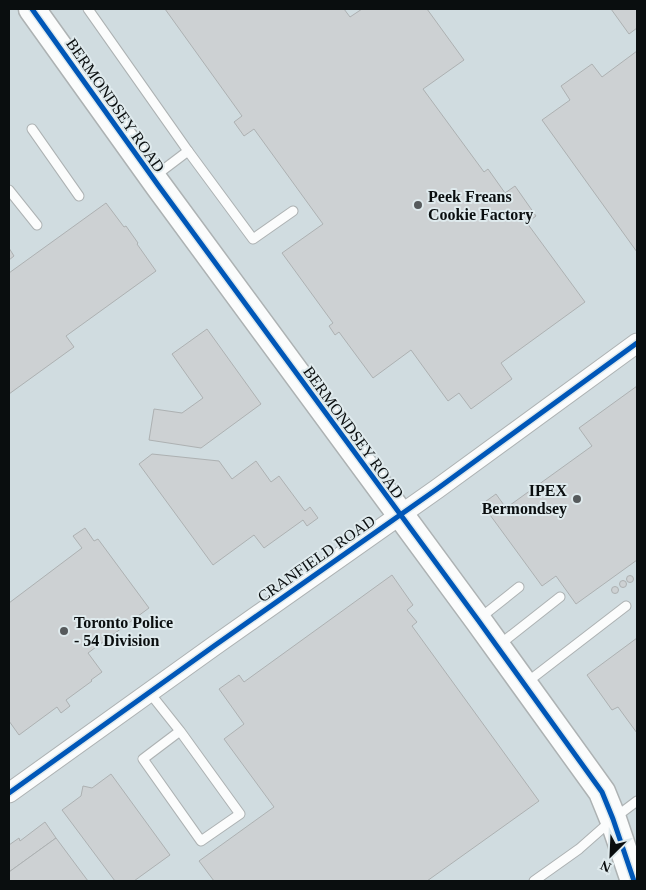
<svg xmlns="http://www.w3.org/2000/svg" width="646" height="890" viewBox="0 0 646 890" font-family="Georgia,serif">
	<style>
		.built { fill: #d0dce0 }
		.building { fill: #cdd1d3; stroke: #adb1b2 }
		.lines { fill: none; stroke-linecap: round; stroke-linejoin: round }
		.lane-casing { stroke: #adb2b3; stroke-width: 11 }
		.street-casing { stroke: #adb2b3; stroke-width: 21 }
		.secondary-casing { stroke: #adb2b3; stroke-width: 29 }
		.lane { stroke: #fbfcfc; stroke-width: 9 }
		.street { stroke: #fbfcfc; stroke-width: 19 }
		.secondary { stroke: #fbfcfc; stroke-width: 26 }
		.cycleway-casing { stroke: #dfeaed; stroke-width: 8 }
		.cycleway { stroke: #0057b8; stroke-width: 5 }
		.poi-dot { fill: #565a5c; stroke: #dfeaed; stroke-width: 2 }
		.labels { text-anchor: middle; stroke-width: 4; stroke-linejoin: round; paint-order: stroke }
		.street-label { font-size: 16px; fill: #0a0e0f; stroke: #dfeaed }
		.poi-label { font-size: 16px; font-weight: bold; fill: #0a0e0f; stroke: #dfeaed; text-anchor: start }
	</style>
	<rect width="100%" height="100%" fill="#e2e8ea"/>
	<!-- built -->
	<rect class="built" x="9" y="9" width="628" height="872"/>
	<!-- building -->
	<g class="building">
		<polygon points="165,9 344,9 350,17 362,9 427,9 464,60 423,89 484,172 488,169 505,193 515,186 536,216 527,223 585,302 501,363 512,379 471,409 459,393 448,401 411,350 373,378 339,332 335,335 329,326 333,323 282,253 323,224 254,129 244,136 234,122 242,116"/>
		<polygon points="611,9 637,9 637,28 629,34"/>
		<polygon points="637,51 637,252 542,120 570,100 561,86 592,64 602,77"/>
		<polygon points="106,203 124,227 126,226 138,243 137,244 156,271 66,336 74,347 9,394 9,273"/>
		<polygon points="9,248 14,256 9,260"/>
		<polygon points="207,329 261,404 201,448 149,440 154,409 182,413 203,398 172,354"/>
		<polygon points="637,386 637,560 576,604 556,576 542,586 482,504 496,494 506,508 592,446 579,428"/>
		<polygon points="152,454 219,461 232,479 256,461 271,482 279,476 305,511 310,507 318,518 307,526 303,520 264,548 254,535 213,565 139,464"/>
		<polygon points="85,528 94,541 98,539 149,608 88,653 102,672 91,680 92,681 66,700 70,706 61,713 57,707 19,735 9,721 9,603 82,548 73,536"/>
		<polygon points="392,575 413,605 407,610 417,622 412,626 539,801 427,881 214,881 199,861 274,807 224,739 244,724 219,689 239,675 244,682"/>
		<circle cx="630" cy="579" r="3.5"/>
		<circle cx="623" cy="584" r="3.5"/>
		<circle cx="615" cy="590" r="3.5"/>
		<polygon points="637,638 637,733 618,707 612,710 587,675"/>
		<polygon points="111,774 170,855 134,881 115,881 62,810 81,796 83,786 92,788"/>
		<polygon points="45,822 56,838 9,872 9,845 19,838 20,841"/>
		<polygon points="56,838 88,881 9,881 9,872"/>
	</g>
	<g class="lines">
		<defs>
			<g id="lane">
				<polyline points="88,9 188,151"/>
				<polyline points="32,129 79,196"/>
				<polyline points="155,176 188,151 253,239 293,211"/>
				<polyline points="9,190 37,225"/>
				<polyline points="480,618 519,587"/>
				<polyline points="499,645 560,597"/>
				<polyline points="526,683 626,606"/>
				<polyline points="149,692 180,731 240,814 201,841 143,759 180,731"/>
				<polyline points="534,881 579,849 613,819 637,801"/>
			</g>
			<polyline id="street" points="9,793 214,646 437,489 637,343"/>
			<polyline id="secondary" points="32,9 158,185 478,620 602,792 613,819 634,881"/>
		</defs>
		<!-- lane casing -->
		<use href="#lane" class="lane-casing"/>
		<!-- street casing -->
		<use href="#street" class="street-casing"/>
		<!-- secondary casing -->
		<use href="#secondary" class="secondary-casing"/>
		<!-- lane -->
		<use href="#lane" class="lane"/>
		<!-- street -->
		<use href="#street" class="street"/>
		<!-- secondary -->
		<use href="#secondary" class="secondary"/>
		<defs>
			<g id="cycleway">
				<polyline points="32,9 158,185 478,620 602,792 613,819 634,881"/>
				<polyline points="9,793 214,646 437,489 637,343"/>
			</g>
		</defs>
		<!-- cycleway casing -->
		<use href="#cycleway" class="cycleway-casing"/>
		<!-- cycleway -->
		<use href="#cycleway" class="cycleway"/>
	</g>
	<!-- markers -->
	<g class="poi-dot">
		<circle cx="418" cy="205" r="5"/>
		<circle cx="577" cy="499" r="5"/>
		<circle cx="64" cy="631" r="5"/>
	</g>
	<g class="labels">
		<!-- street labels -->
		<g class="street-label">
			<text transform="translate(116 105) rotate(55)" y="6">BERMONDSEY ROAD</text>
			<text transform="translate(354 432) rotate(54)" y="6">BERMONDSEY ROAD</text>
			<text transform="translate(316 558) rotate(-35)" y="6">CRANFIELD ROAD</text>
		</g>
		<!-- poi labels -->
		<g class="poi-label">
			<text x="428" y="202">Peek Freans<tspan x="428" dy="18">Cookie Factory</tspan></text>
			<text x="567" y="496" text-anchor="end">IPEX<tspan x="567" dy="18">Bermondsey</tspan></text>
			<text x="74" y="628">Toronto Police<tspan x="74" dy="18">- 54 Division</tspan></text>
		</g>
	</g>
	<!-- border -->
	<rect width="646" height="890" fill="none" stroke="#0a0e0f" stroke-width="20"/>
	<!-- north arrow -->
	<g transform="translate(611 855) rotate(204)" stroke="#dfeaed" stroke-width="4" paint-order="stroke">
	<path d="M0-4L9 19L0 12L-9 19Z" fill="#0a0e0f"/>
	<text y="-8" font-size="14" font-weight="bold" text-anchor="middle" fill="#0a0e0f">N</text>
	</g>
</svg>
